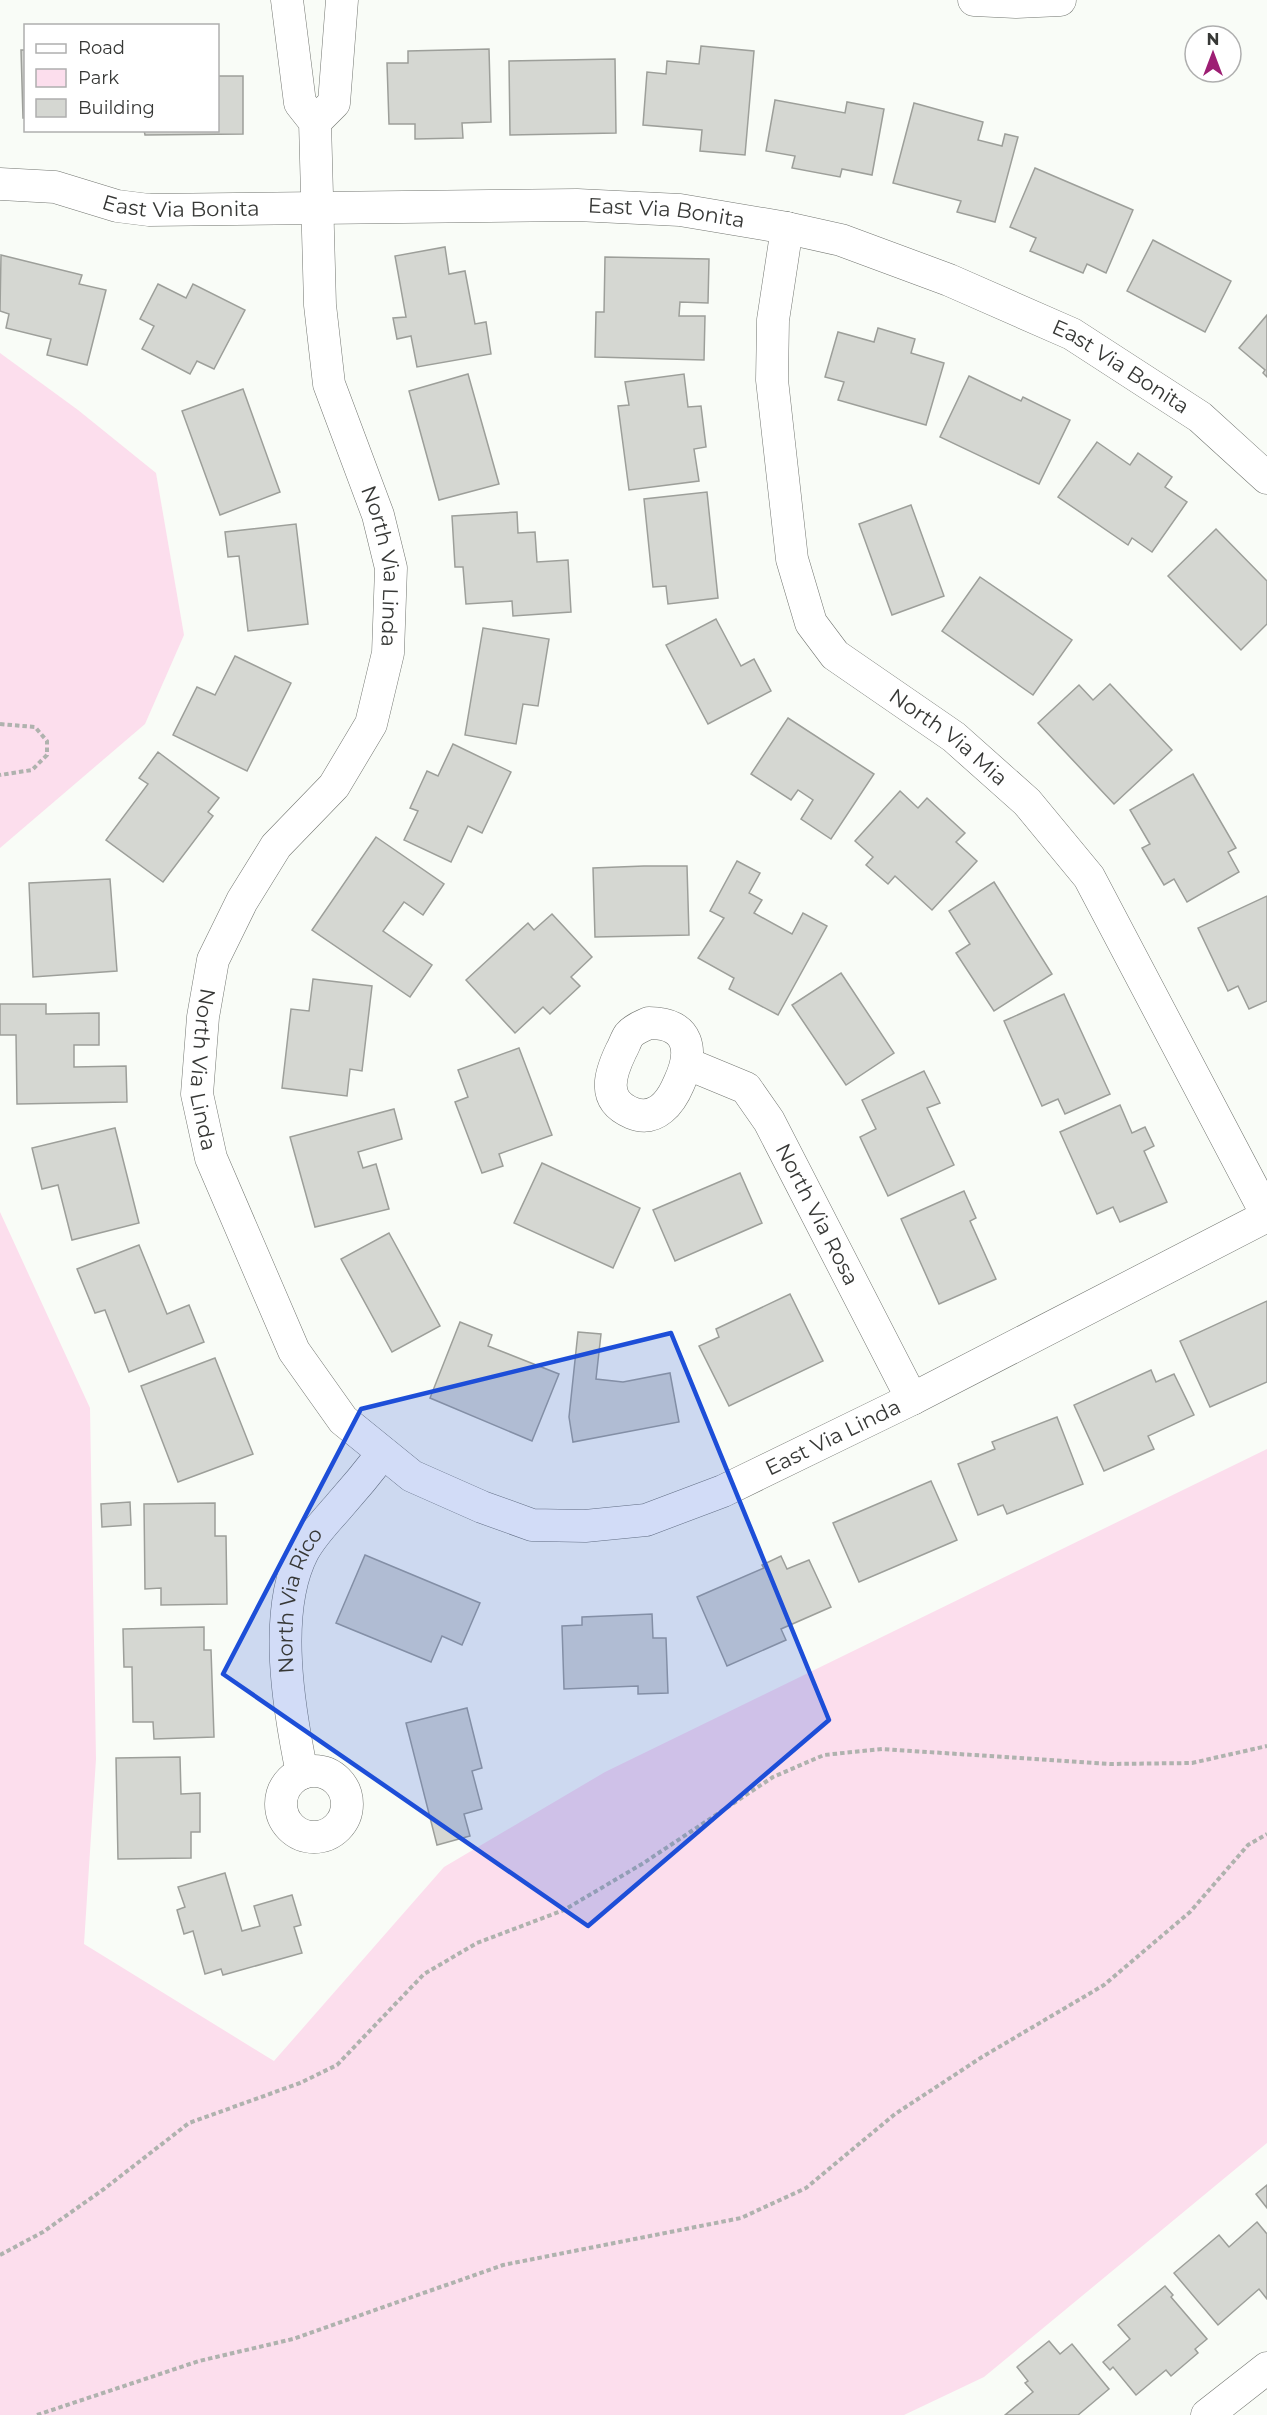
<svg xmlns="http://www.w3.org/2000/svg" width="1267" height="2415" viewBox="0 0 1267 2415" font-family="Montserrat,sans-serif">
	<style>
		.green { fill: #fcdeed }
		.building { fill: #d5d7d2; stroke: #9d9f9a; stroke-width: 1.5 }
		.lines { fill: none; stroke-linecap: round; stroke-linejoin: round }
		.street-casing { stroke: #737671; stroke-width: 33 }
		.path { stroke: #afb2ae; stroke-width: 4; stroke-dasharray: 4.5 3; stroke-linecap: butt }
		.street { stroke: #fff; stroke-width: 32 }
		.marked { fill: #1d4ed8; fill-opacity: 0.2; stroke: #1d4ed8; stroke-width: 4.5; stroke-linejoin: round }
		.labels { text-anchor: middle; stroke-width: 5; stroke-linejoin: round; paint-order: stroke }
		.street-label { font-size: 21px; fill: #373836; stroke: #fff }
	</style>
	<rect width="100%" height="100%" fill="#f9fcf7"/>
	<!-- green -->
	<g class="green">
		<polygon points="0,353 78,410 156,473 184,635 145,724 0,848"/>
		<polygon points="0,1212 90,1408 96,1759 84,1944 274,2061 444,1867 605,1772 1267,1449 1267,2143 984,2377 904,2415 0,2415"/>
	</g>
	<!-- building -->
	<g class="building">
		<polygon points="701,46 754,51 745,155 700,151 702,130 643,125 647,72 666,74 667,61 699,64"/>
		<polygon points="489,49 491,122 462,123 463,138 415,139 415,124 389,124 387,63 408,63 408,51"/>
		<polygon points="21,50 26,50 26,118 23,118"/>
		<polygon points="615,59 616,133 510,135 509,61"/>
		<polygon points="218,76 243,76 243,134 145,135 144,130 218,130"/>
		<polygon points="775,100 845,113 847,102 884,109 872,175 842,169 840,177 792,168 795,156 766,151"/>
		<polygon points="914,103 983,122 978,140 1002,146 1005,134 1018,137 995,222 957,212 961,201 893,183"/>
		<polygon points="1035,168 1133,210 1106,273 1087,264 1083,273 1030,251 1036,238 1010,227"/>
		<polygon points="1153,240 1231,281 1205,332 1127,291"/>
		<polygon points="445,247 449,274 465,271 475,324 486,322 491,354 417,367 411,336 397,339 393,318 406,317 395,256"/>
		<polygon points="1,255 82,275 79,284 106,290 87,365 47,355 51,339 6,328 9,314 0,311"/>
		<polygon points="605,257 709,259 708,303 680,302 679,316 705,316 704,360 595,357 596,312 604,312"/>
		<polygon points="158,284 186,298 193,284 245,310 214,369 197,361 190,374 142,349 154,326 140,319"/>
		<polygon points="1267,315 1267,377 1263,373 1265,370 1239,348"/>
		<polygon points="878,328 915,339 911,353 944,363 926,425 838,400 844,382 825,377 838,332 874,342"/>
		<polygon points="468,374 499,484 439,500 409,391"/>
		<polygon points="684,374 688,407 701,406 706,447 694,449 699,481 629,490 618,406 629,405 625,382"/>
		<polygon points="969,376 1021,401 1023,397 1070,420 1039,484 940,437"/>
		<polygon points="243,389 280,492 220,515 182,411"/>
		<polygon points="1097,442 1130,465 1138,453 1172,477 1165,487 1187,502 1152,552 1132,538 1128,545 1058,497"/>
		<polygon points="707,492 718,598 668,604 666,586 653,587 644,499"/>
		<polygon points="911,505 944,596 892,615 859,524"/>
		<polygon points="517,512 518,533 535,532 537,562 568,560 571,612 513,616 512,601 466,604 463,567 455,567 452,516"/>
		<polygon points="296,524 308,624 248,631 239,556 228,557 225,532"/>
		<polygon points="1216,529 1267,581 1267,624 1241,650 1168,576"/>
		<polygon points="980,577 1072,640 1033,695 942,631"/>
		<polygon points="716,619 741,666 754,659 771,691 708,724 666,645"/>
		<polygon points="483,628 549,639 538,706 523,704 516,744 465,735"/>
		<polygon points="235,656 291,683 247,771 173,735 197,687 215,695"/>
		<polygon points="1110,684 1172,750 1114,804 1038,723 1079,685 1093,700"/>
		<polygon points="788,718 874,774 831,839 801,819 813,800 798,790 791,800 751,774"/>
		<polygon points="453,744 511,772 482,833 468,826 451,862 404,840 418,811 410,808 427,771 438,776"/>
		<polygon points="158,752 219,798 208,812 213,816 163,882 106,840 148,784 139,778"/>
		<polygon points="1193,774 1236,848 1228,852 1239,872 1187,902 1174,879 1164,885 1142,848 1150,844 1130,810"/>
		<polygon points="900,791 918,808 927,798 965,833 956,842 977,861 932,910 895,876 888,884 866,865 873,857 855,841"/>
		<polygon points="376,837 444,884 423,915 404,902 383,931 432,965 410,997 312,930"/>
		<polygon points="737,861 760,873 749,893 762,900 754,913 792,934 803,913 827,926 778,1015 729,989 734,978 698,958 724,918 710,911"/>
		<polygon points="644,866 687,866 689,935 595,937 593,868"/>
		<polygon points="110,879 117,971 33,977 29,883"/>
		<polygon points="994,882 1052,974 994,1011 956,953 970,944 949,911"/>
		<polygon points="1267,896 1267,1001 1249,1009 1238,986 1228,991 1198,928"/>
		<polygon points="552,914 592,957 571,977 580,986 550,1014 543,1007 515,1033 466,980 528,923 534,930"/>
		<polygon points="841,973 894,1053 846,1085 792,1005"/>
		<polygon points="313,979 372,986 362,1071 350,1069 347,1096 282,1088 291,1009 309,1011"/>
		<polygon points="1064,994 1110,1094 1065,1114 1058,1099 1042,1106 1004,1021"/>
		<polygon points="0,1004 46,1004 46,1014 99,1013 99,1045 74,1045 74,1067 126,1066 127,1102 17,1104 16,1035 0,1035"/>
		<polygon points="519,1048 552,1135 499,1154 503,1166 482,1173 455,1102 468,1097 458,1070"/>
		<polygon points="924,1071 940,1103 927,1108 954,1165 888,1196 860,1137 876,1129 862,1100"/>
		<polygon points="1120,1105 1132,1133 1145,1127 1154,1146 1144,1151 1167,1202 1120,1222 1113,1207 1097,1214 1060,1132"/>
		<polygon points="394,1109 402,1139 358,1152 363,1168 376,1164 389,1209 315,1227 290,1137"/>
		<polygon points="115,1128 139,1223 72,1240 58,1185 42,1189 32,1148"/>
		<polygon points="542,1163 640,1208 613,1268 514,1223"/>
		<polygon points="740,1173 762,1223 675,1261 653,1210"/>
		<polygon points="964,1191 976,1218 970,1221 996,1279 939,1304 901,1219"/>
		<polygon points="389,1233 440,1326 392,1352 341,1259"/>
		<polygon points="139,1245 167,1314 189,1305 204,1342 129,1372 105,1310 95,1313 77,1269"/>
		<polygon points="790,1294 823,1361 729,1406 699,1346 719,1337 716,1329"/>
		<polygon points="1267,1301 1267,1382 1210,1407 1180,1341"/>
		<polygon points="460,1322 492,1335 488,1346 559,1374 532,1441 430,1398"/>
		<polygon points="578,1332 601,1334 596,1379 623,1382 670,1373 679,1422 573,1442 569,1417"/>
		<polygon points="215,1358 253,1454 178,1482 141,1386"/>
		<polygon points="1151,1370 1156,1382 1174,1374 1194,1415 1148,1436 1154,1449 1104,1471 1074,1405"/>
		<polygon points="1057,1417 1083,1484 1007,1514 1003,1505 978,1515 958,1464 995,1449 992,1442"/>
		<polygon points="931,1481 957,1540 859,1582 833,1523"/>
		<polygon points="130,1502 131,1525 102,1527 101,1504"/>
		<polygon points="215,1503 215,1536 226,1536 227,1604 161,1605 161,1588 145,1589 144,1504"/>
		<polygon points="365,1555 480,1603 462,1645 442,1636 431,1662 336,1623"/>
		<polygon points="781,1556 787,1569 809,1560 831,1607 781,1629 786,1640 727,1666 697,1597 764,1568 762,1565"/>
		<polygon points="652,1614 653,1638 666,1638 668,1693 638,1694 638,1686 564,1689 562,1626 582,1625 582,1617"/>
		<polygon points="204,1627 204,1650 211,1650 214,1737 154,1739 153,1722 133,1722 132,1667 124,1667 123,1629"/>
		<polygon points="467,1708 482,1768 472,1771 482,1809 464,1814 470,1836 437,1845 406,1723"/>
		<polygon points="180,1757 181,1794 200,1793 200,1832 191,1832 191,1858 118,1859 116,1758"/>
		<polygon points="225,1873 242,1931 260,1926 254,1906 292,1895 301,1925 294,1927 302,1953 223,1975 221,1969 205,1974 193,1931 184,1934 177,1910 185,1907 178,1887"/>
		<polygon points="1267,2185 1267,2208 1256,2194"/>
		<polygon points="1257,2222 1267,2234 1267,2299 1259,2289 1218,2325 1174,2273 1219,2235 1229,2247"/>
		<polygon points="1165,2286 1173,2295 1171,2297 1207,2339 1195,2349 1198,2353 1171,2376 1166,2370 1136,2395 1113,2367 1110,2370 1103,2362 1130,2339 1118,2325"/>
		<polygon points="1049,2341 1060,2354 1072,2344 1109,2389 1078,2415 1005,2415 1033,2392 1025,2383 1028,2381 1017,2367"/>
	</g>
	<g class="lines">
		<defs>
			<g id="street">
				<path id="s1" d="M287 0 300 103 315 122 320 305 329 384 378 515 391 568 388 653 371 724 334 786 276 846 242 901 213 960 203 1017 197 1094 211 1158 294 1351 343 1420 412 1476 482 1507 532 1525 585 1526 646 1520 723 1491 912 1399 1267 1216"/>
				<polyline points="974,0 1016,2 1060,0"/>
				<polyline points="315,122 334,103 342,0"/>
				<path id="s2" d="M0 184 55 187 117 206 149 210 577 205 680 210 787 228 841 240 949 280 1072 334 1200 417 1267 478"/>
				<path id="s3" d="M787 228 773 320 772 380 792 559 811 623 835 655 954 737 1027 802 1089 877 1267 1215"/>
				<path d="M649 1023C690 1023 694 1051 679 1083 671 1102 656 1123 632 1113 601 1100 610 1074 621 1051 624 1046 626 1039 629 1035 634 1029 642 1026 649 1023Z"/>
				<path id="s4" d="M688 1064 746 1088 769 1121 912 1399"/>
				<circle cx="314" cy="1804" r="33"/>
				<path id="s5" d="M302 1773C289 1710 272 1612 303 1552 312 1535 327 1520 339 1506 355 1488 369 1471 383 1453"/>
				<polyline points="1207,2415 1267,2368"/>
			</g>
		</defs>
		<!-- street casing -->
		<use href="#street" class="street-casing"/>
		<!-- path -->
		<g class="path">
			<polyline points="0,724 35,727 47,741 47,755 32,770 0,775"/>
			<polyline points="0,2255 43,2232 104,2189 189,2123 300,2083 337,2065 424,1974 477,1943 564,1910 642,1864 773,1777 824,1755 882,1749 1111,1764 1192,1763 1267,1746"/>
			<polyline points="37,2415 199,2361 293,2339 503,2265 741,2218 806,2188 895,2114 982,2057 1104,1985 1190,1912 1248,1845 1267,1834"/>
		</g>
		<!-- street -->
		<use href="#street" class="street"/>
	</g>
	<!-- marked area -->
	<path class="marked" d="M671 1333 829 1720 588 1926 223 1674 361 1409Z"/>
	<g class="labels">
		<!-- street labels -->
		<g class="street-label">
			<text dy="7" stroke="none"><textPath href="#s2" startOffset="184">East Via Bonita</textPath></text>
			<text dy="7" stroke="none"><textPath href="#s2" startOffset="670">East Via Bonita</textPath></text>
			<text dy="7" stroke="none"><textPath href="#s2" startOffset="1155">East Via Bonita</textPath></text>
			<text dy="7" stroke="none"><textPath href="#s1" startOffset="582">North Via Linda</textPath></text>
			<text dy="7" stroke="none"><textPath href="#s3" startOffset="580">North Via Mia</textPath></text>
			<text dy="7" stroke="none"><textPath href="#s1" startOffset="1140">North Via Linda</textPath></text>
			<text dy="7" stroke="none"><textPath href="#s4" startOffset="208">North Via Rosa</textPath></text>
			<text dy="7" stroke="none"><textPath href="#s1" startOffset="2062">East Via Linda</textPath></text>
			<text dy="7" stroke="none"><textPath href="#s5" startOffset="176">North Via Rico</textPath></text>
		</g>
	</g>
	<!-- legend -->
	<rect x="24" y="24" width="195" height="108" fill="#ffffff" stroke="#afafaf" stroke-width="1.5"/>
	<rect x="36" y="44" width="30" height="9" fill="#ffffff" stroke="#afafaf" stroke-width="1.5"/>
	<text x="78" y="54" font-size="18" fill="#373836">Road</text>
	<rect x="36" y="69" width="30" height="18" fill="#fcdeed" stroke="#afafaf" stroke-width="1.5"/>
	<text x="78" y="84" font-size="18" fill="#373836">Park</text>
	<rect x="36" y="99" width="30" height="18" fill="#d5d7d2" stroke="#afafaf" stroke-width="1.5"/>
	<text x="78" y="114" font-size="18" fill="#373836">Building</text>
	<!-- north arrow -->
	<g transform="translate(1213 54)"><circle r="28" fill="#ffffff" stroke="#afafaf" stroke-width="1.5"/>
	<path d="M0-4.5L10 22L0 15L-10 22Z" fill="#9d1e73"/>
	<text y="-9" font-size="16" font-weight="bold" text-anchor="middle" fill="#373836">N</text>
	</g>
</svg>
